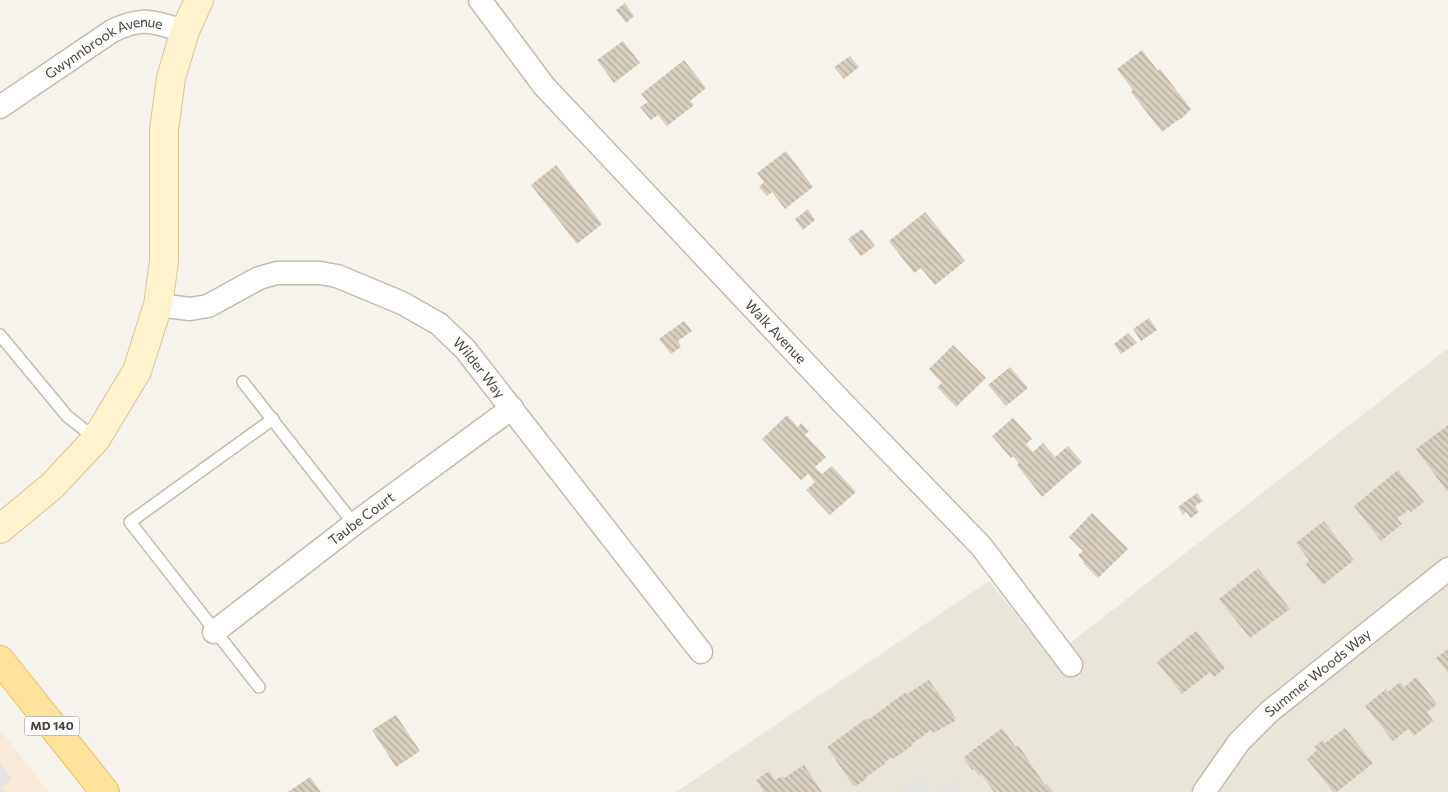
<svg xmlns="http://www.w3.org/2000/svg" width="1448" height="792" viewBox="0 0 1448 792" font-family="Commissioner,sans-serif">
	<style>
		.residential { fill: #eae5da }
		.commercial { fill: #f7ead8 }
		.parking { fill: #e5e3e0 }
		.building { fill: url(#building-back-hatch) }
		.lines { fill: none; stroke-linecap: round; stroke-linejoin: round }
		.lane-casing { stroke: #c2bbae; stroke-width: 14 }
		.street-casing { stroke: #c2bbae; stroke-width: 25 }
		.secondary-casing { stroke: #d6c79b; stroke-width: 30 }
		.primary-casing { stroke: #e6c16a; stroke-width: 30 }
		.lane { stroke: #fff; stroke-width: 11 }
		.street { stroke: #fff; stroke-width: 22 }
		.secondary { stroke: #fff3cd; stroke-width: 28 }
		.primary { stroke: #ffe39c; stroke-width: 28 }
		.labels { text-anchor: middle; stroke-width: 4; stroke-linejoin: round; paint-order: stroke }
		.shield { fill: #fff; stroke: #817c74; stroke-width: 1 }
		.shield-label { font-size: 12px; font-weight: bold; fill: #4b4439 }
		.street-label { font-size: 14px; fill: #4b4439; stroke: #fff }
	</style>
	<defs>
		<pattern id="building-back-hatch" width="6" height="6" patternUnits="userSpaceOnUse" patternTransform="scale(1.25)"><rect width="6" height="6" fill="#d8cfc1"/><path d="M-1 5l2 2M0 0l6 6M5-1l2 2" fill="none" stroke="#b1aa9e"/></pattern>
	</defs>
	<rect width="100%" height="100%" fill="#f6f3ec"/>
	<!-- residential -->
	<polygon class="residential" points="1448,348 1448,792 676,792 989,581 1051,658"/>
	<!-- commercial -->
	<polygon class="commercial" points="0,730 49,792 0,792"/>
	<!-- parking -->
	<g class="parking">
		<polygon points="0,764 12,779 2,788 4,792 0,792"/>
		<polygon points="920,778 930,792 898,792"/>
		<polygon points="954,782 961,792 938,792"/>
	</g>
	<!-- building -->
	<g class="building">
		<polygon points="625,3 634,16 626,23 616,10"/>
		<polygon points="623,41 640,63 614,83 597,60"/>
		<polygon points="1142,50 1158,71 1160,69 1191,109 1180,120 1179,119 1162,132 1131,92 1133,90 1117,69"/>
		<polygon points="850,56 859,67 844,79 834,67"/>
		<polygon points="684,60 706,88 690,101 694,105 667,126 658,115 651,120 640,107 648,102 641,94"/>
		<polygon points="786,151 813,187 785,209 772,192 767,196 759,187 764,182 757,173"/>
		<polygon points="556,165 602,224 577,244 531,185"/>
		<polygon points="808,209 815,220 803,230 795,219"/>
		<polygon points="925,212 965,261 935,285 921,268 914,273 889,241"/>
		<polygon points="862,229 875,246 861,256 848,239"/>
		<polygon points="1149,318 1157,330 1141,341 1133,329"/>
		<polygon points="684,321 692,331 678,341 681,347 671,354 659,339"/>
		<polygon points="1128,333 1137,343 1121,354 1114,344"/>
		<polygon points="953,345 986,378 956,407 937,387 942,383 929,369"/>
		<polygon points="1010,367 1028,388 1006,406 988,385"/>
		<polygon points="787,415 798,427 801,423 809,431 805,435 826,457 815,467 822,474 832,466 856,492 830,515 806,490 815,482 808,474 801,480 762,439"/>
		<polygon points="1013,418 1032,439 1026,444 1033,452 1043,443 1055,457 1068,446 1082,462 1042,497 1017,465 1019,463 1013,456 1011,458 992,436"/>
		<polygon points="1448,425 1448,490 1447,491 1416,449"/>
		<polygon points="1398,470 1424,502 1411,512 1409,510 1397,518 1402,524 1381,541 1354,506"/>
		<polygon points="1197,493 1203,501 1195,506 1199,512 1191,518 1186,512 1183,515 1178,507"/>
		<polygon points="1092,513 1128,549 1098,578 1083,563 1084,562 1078,555 1083,551 1069,537"/>
		<polygon points="1324,521 1354,560 1323,585 1306,564 1309,560 1296,543"/>
		<polygon points="1258,568 1290,609 1250,638 1219,599"/>
		<polygon points="1196,631 1225,668 1214,677 1210,672 1182,694 1157,662"/>
		<polygon points="1448,649 1448,673 1436,658"/>
		<polygon points="1416,677 1437,704 1427,712 1433,721 1414,736 1408,729 1393,741 1365,706 1386,689 1388,692 1400,682 1404,687"/>
		<polygon points="929,680 956,718 954,719 955,721 933,733 931,730 912,744 913,745 893,759 892,757 885,762 885,764 866,777 866,779 856,786 853,785 827,747 867,718 868,720 906,692 907,694"/>
		<polygon points="396,715 420,751 396,767 372,730"/>
		<polygon points="1002,728 1016,747 1018,745 1045,785 1046,784 1053,792 994,792 981,774 979,776 974,769 972,770 964,759 965,756"/>
		<polygon points="1345,728 1373,763 1337,792 1333,792 1307,759 1317,750 1314,747 1323,740 1325,743"/>
		<polygon points="804,765 822,792 764,792 756,780 769,771 775,780 782,776 784,778"/>
		<polygon points="310,777 321,792 288,792"/>
	</g>
	<g class="lines">
		<defs>
			<g id="lane">
				<polyline points="0,335 67,416 96,439"/>
				<polyline points="243,382 354,524"/>
				<polyline points="259,687 130,522 273,419"/>
			</g>
			<g id="street">
				<path id="s1" d="M480 0 544 86 838 398 981 546 1071 665"/>
				<path id="s2" d="M0 107 112 31C144 16 152 22 185 31"/>
				<path id="s3" d="M158 305 190 309 208 306 259 278 277 273H320L337 276 402 303 439 324 465 349 701 652"/>
				<path id="s4" d="M214 632 354 524 512 408"/>
				<path id="s5" d="M1204 792 1239 742 1269 712 1448 569"/>
			</g>
			<polyline id="secondary" points="0,529 52,486 96,439 137,371 158,305 164,261 164,130 171,78 185,31 199,0"/>
			<polyline id="primary" points="0,660 105,792"/>
		</defs>
		<!-- lane casing -->
		<use href="#lane" class="lane-casing"/>
		<!-- street casing -->
		<use href="#street" class="street-casing"/>
		<!-- secondary casing -->
		<use href="#secondary" class="secondary-casing"/>
		<!-- primary casing -->
		<use href="#primary" class="primary-casing"/>
		<!-- lane -->
		<use href="#lane" class="lane"/>
		<!-- street -->
		<use href="#street" class="street"/>
		<!-- secondary -->
		<use href="#secondary" class="secondary"/>
		<!-- primary -->
		<use href="#primary" class="primary"/>
	</g>
	<g class="labels">
		<!-- shield labels -->
		<rect class="shield" x="24.5" y="716.5" width="55" height="19" rx="4"/>
		<g class="shield-label">
			<text x="52" y="730">MD 140</text>
		</g>
		<!-- street labels -->
		<g class="street-label">
			<text dy="5" stroke="none"><textPath href="#s2" startOffset="122">Gwynnbrook Avenue</textPath></text>
			<text dy="5" stroke="none"><textPath href="#s1" startOffset="445">Walk Avenue</textPath></text>
			<text dy="5" stroke="none"><textPath href="#s3" startOffset="360">Wilder Way</textPath></text>
			<text dy="5" stroke="none"><textPath href="#s4" startOffset="186">Taube Court</textPath></text>
			<text dy="5" stroke="none"><textPath href="#s5" startOffset="166">Summer Woods Way</textPath></text>
		</g>
	</g>
</svg>
